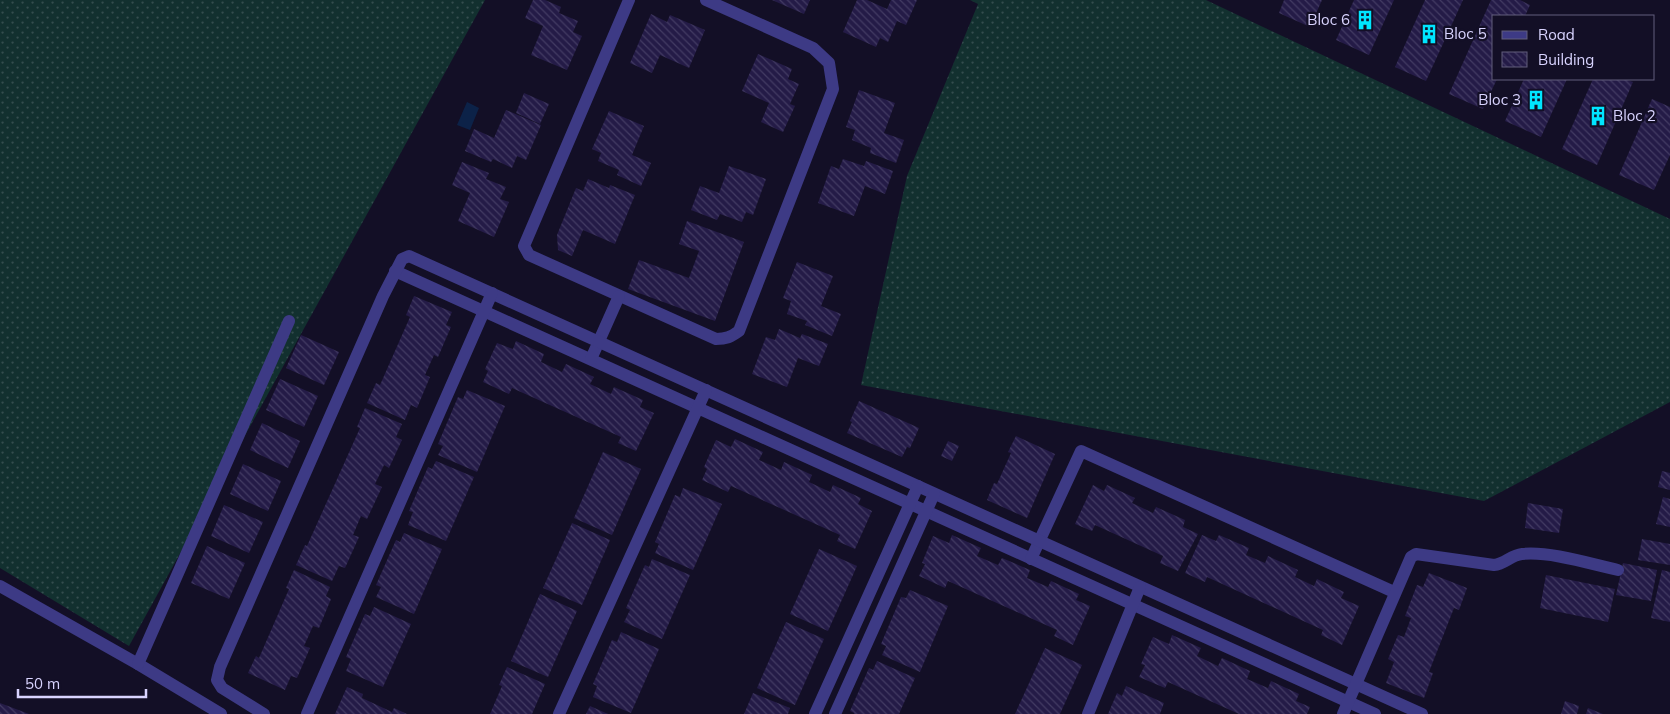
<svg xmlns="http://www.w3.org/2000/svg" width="1670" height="714" viewBox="0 0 1670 714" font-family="Mulish,sans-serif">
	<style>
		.grass { fill: url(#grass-dots) }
		.water { fill: #0c2248 }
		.building { fill: url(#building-back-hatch) }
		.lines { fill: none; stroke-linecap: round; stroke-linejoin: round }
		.minor { stroke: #3d3a85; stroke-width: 12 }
		.labels { text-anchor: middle; stroke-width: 4.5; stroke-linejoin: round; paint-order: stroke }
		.poi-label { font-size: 15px; fill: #d9d4ff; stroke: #130f26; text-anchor: end }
	</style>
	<defs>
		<pattern id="grass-dots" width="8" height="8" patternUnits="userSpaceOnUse" patternTransform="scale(1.25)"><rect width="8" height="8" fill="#12302f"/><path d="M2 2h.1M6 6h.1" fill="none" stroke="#344d4e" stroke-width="1.8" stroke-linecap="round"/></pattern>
		<pattern id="building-back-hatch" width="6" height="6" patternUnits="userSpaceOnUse" patternTransform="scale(1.25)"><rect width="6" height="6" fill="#241b47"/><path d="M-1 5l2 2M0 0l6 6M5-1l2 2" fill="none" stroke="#433b63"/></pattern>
	</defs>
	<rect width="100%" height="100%" fill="#130f26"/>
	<!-- grass -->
	<g class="grass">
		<polygon points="0,0 485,0 129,646 0,568"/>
		<polygon points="970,0 1206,0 1670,219 1670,402 1484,501 861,385 907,176 978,4"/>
	</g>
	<!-- water -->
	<polygon class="water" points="467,102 479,108 470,130 457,125"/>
	<!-- building -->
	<g class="building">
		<polygon points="533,0 545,0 561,7 559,13 578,21 573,32 582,36 567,70 531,55 543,26 525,18"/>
		<polygon points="772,0 810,0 804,14"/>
		<polygon points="857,0 867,0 887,9 891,0 917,0 906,25 897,21 888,42 880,38 876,47 843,32"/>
		<polygon points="1284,0 1322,0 1310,27 1279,13"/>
		<polygon points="1354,0 1394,0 1369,55 1336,40"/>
		<polygon points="1425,0 1463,0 1426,81 1395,67"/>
		<polygon points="1491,0 1520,0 1530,5 1525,16 1494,16 1494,79 1497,79 1483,109 1449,94"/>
		<polygon points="651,14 667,22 670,15 705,30 689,68 660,55 652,73 630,63"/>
		<polygon points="758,54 792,69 788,79 799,84 790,104 795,106 783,132 761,122 769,103 742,91"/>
		<polygon points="1524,79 1567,79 1541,137 1505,121"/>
		<polygon points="1593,79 1625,79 1633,82 1597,165 1562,149"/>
		<polygon points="859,90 895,103 884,133 904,140 896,163 870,153 871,148 852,140 855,130 846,127"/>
		<polygon points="524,93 549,104 540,124 516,113"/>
		<polygon points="1652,99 1670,107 1670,155 1654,190 1619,175"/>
		<polygon points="506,110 541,125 526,160 517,156 512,168 493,159 491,162 465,151 474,129 494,138"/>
		<polygon points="609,111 644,126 632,155 651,163 641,186 617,175 619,170 598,161 601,153 592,149"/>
		<polygon points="843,159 864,166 866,161 893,171 885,194 865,186 854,216 818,203 831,166 839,169"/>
		<polygon points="462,162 489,173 486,179 506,187 500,199 509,202 494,237 458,221 470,193 452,185"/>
		<polygon points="729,166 766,179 753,215 746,212 742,222 720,214 717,220 691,210 700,186 719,193"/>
		<polygon points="588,179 609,188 610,185 635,195 615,244 583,230 572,256 558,250 557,235 576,188 583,191"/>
		<polygon points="687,221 744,242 715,321 628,289 639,260 689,278 699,251 679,244"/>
		<polygon points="797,262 833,276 821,306 841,314 832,336 805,325 807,321 787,314 791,301 783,298"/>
		<polygon points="414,296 452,312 446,325 451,327 438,357 434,355 425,375 430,377 417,408 411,405 405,420 367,403 376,383 380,385 410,317 406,315"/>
		<polygon points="779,329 800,338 802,334 828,344 819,366 798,358 787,387 752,374 766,337 775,340"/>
		<polygon points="301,335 339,352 324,385 286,368"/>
		<polygon points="516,341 544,354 541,362 562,372 566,364 594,377 590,384 611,394 614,387 643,400 640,407 654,413 636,451 618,443 621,437 512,388 509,394 483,382 488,371 485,369 497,343 513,349"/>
		<polygon points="280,379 318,396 304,427 266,410"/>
		<polygon points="467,390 505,406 477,472 438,455 443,446 438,444 458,397 463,399"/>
		<polygon points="859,401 919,428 910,448 907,447 902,457 847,433 852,422 850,421"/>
		<polygon points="365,408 402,424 396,437 402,440 389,468 384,465 375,484 382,487 367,519 361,516 353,535 359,537 345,568 339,566 332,581 296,565 305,545 307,546 360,428 357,427"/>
		<polygon points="262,423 300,441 288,468 250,450"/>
		<polygon points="1016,436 1055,454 1027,518 987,500 994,483 997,484 1011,453 1008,452"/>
		<polygon points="735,439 763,452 759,460 781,470 784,462 812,475 809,482 830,492 833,485 861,498 858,504 872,511 855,549 837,541 840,535 731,486 728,492 702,480 707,469 704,467 716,440 731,447"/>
		<polygon points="948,441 959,446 952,461 941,456"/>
		<polygon points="603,452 641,469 612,535 574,518"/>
		<polygon points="436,461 474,477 446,541 408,525 413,512 409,511 428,467 432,469"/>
		<polygon points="243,464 281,481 268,511 230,494"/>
		<polygon points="1662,471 1670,473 1670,490 1658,487"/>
		<polygon points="1093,485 1104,491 1107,485 1135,498 1132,503 1153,513 1156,507 1185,520 1183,527 1198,534 1178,571 1160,563 1163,556 1095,525 1092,531 1075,524"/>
		<polygon points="683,488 722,504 693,570 655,553 659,544 655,542 675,495 680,497"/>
		<polygon points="1663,497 1670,499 1670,527 1656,524"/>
		<polygon points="1528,503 1563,509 1559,533 1525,528"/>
		<polygon points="224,505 263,522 249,553 211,536"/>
		<polygon points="572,523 610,540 582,605 543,588"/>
		<polygon points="404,533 442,549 414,614 376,597 381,587 376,585 396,540 400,542"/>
		<polygon points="952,535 981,548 977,556 998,565 1002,558 1030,570 1027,578 1048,587 1051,581 1079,594 1076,600 1090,606 1073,645 1054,636 1057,630 948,581 945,588 919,576 925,564 922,563 933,536 949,543"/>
		<polygon points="1202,535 1216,541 1219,535 1249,548 1246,555 1265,563 1268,556 1298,570 1295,577 1314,586 1317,579 1344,592 1341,598 1359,606 1342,645 1321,635 1323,630 1207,577 1205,582 1185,573"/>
		<polygon points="1642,539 1670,544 1670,565 1638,560"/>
		<polygon points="207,546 245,563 229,599 191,583"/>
		<polygon points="819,549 857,566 828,631 790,614"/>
		<polygon points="652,559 690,575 662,639 624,622 630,610 626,608 645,565 649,567"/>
		<polygon points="1623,563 1657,570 1651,601 1616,595"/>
		<polygon points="294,570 330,587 326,596 331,599 319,628 313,626 304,646 310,648 297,678 291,676 285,690 248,673 256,656 259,658 289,589 286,588"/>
		<polygon points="1662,570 1670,572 1670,622 1651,618"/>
		<polygon points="1429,573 1467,588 1459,610 1454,608 1429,672 1433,673 1424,698 1386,683 1394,662 1388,659 1398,635 1404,637 1411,618 1405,616 1417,585 1423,587"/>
		<polygon points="1546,575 1615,589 1608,622 1540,608"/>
		<polygon points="910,590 948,606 920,672 882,655 886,646 881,644 901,597 906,598"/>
		<polygon points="540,594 577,611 548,677 511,661"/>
		<polygon points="374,607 411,624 383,687 346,671 351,659 346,657 365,614 370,616"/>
		<polygon points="786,622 824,639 795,705 757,688"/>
		<polygon points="621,632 659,649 631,713 593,697 597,686 593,684 612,640 617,642"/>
		<polygon points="1172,635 1201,648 1197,656 1218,666 1222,658 1250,671 1247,679 1268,688 1271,681 1299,694 1296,701 1310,707 1307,714 1239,714 1168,682 1165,688 1139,677 1145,665 1141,664 1153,637 1169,644"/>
		<polygon points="1045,648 1082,665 1060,714 1015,714"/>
		<polygon points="877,661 915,678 899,714 854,714 854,713 850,711 869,668 873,670"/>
		<polygon points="507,667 545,684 532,714 490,714 502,686 499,685"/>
		<polygon points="1126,686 1164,703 1160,714 1108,714 1117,693 1122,696"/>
		<polygon points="347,687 363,694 362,698 392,712 394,708 407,714 335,714"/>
		<polygon points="753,693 790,708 788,714 744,714"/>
		<polygon points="1565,701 1579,706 1577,714 1561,714"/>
		<polygon points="0,703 29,714 0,714"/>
		<polygon points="590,706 608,714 586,714"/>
		<polygon points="1588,708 1603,714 1586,714"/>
	</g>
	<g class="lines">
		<!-- minor -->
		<g class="minor">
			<path d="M629 0 524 246 529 255 716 339C726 339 731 337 739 331L833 89 829 63 813 48 706 0"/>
			<polyline points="395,271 1375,714"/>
			<polyline points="591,359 619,296"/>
			<polyline points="1031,559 1081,451 1394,592"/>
			<polyline points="0,586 138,664 221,714"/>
			<polyline points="138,664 289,321"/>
			<polyline points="264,714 222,688 217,680 220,667 383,296 402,259 409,256 1422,714"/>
			<polyline points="307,714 492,293"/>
			<polyline points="559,714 706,390"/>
			<polyline points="815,714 918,486"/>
			<polyline points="835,714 934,494"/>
			<polyline points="1088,714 1140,587"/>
			<path d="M1343 714 1411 557 1416 554 1494 565C1505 564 1511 555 1522 554 1550 551 1591 564 1618 570"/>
		</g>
	</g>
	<!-- icons -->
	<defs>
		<symbol id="building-bare" viewBox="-9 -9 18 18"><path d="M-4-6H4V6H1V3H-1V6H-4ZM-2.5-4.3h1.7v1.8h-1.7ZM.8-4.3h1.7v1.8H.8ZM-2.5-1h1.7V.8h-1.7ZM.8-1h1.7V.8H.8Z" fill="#00e5ff" stroke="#130f26" stroke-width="2.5" paint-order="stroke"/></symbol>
	</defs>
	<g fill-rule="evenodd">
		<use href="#building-bare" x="1351" y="6" width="28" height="28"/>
		<use href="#building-bare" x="1415" y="20" width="28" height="28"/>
		<use href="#building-bare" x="1522" y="86" width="28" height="28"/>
		<use href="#building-bare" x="1584" y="102" width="28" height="28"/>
	</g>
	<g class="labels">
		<!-- poi labels -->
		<g class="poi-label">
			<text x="1350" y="25">Bloc 6</text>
			<text x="1444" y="39" text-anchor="start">Bloc 5</text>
			<text x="1521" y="105">Bloc 3</text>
			<text x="1613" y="121" text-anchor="start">Bloc 2</text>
		</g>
	</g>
	<!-- legend -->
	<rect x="1492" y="15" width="162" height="65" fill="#130f26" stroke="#625e7d"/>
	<rect x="1502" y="31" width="25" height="8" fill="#3d3a85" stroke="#625e7d"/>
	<text x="1538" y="40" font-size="15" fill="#d9d4ff">Road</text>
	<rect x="1502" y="52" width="25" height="15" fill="url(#building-back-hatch)" stroke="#625e7d"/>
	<text x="1538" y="65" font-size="15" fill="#d9d4ff">Building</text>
	<!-- scale -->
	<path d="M18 689v8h128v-8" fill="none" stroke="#d9d4ff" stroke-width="2.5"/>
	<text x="25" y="689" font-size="15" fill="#d9d4ff" stroke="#130f26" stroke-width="4" paint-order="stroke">50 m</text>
</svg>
